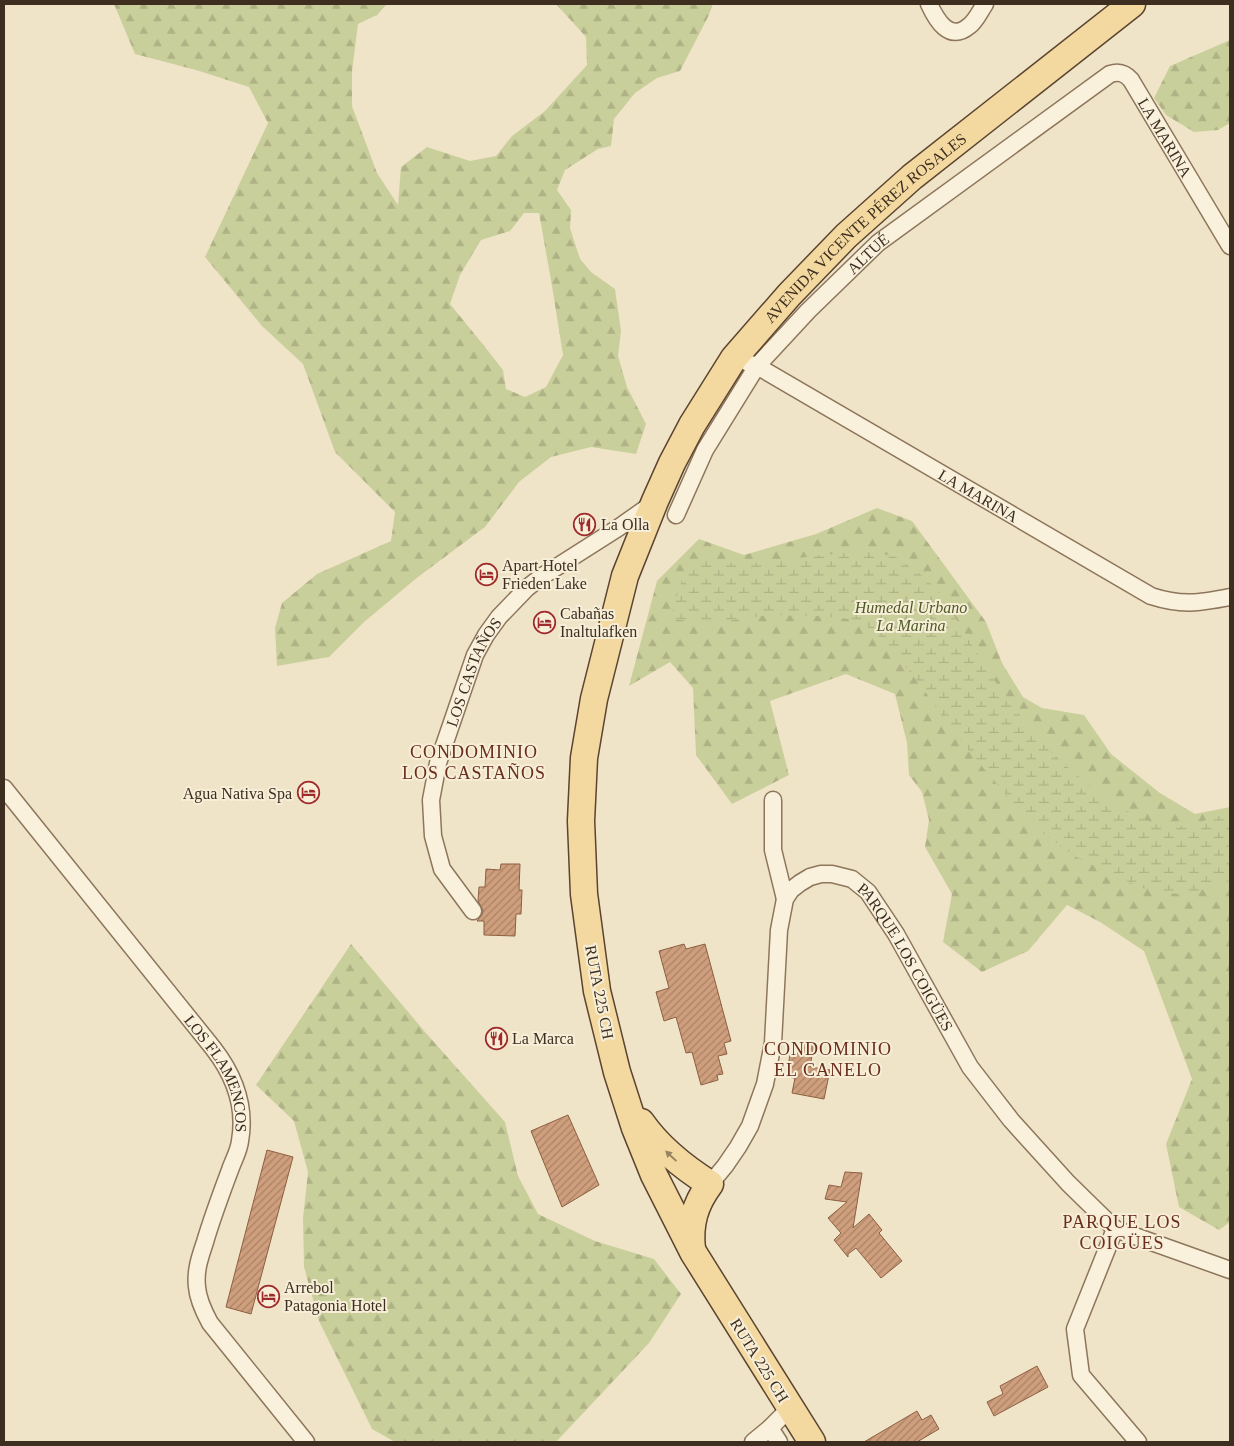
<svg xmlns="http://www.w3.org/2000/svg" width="1234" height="1446" viewBox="0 0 1234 1446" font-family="Georgia,serif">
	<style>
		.forest { fill: url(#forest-firs); fill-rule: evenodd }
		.wetland { fill: url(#wetland-marsh) }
		.building { fill: url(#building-hatch); stroke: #8d5f41 }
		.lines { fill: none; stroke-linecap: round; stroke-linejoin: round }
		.street-casing { stroke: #8d765c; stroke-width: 19 }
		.primary-casing { stroke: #5b4430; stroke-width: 29 }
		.street { stroke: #faf1dc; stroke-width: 16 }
		.primary { stroke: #f3d9a0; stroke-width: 26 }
		.oneway { fill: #988460 }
		.labels { text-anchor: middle; stroke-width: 4; stroke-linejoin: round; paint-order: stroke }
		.street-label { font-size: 16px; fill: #3d2e20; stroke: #f7eed8 }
		.poi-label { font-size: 16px; fill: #3d2e20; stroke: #f7eed8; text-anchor: start }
		.park-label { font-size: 16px; font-style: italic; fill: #4d5a26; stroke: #f7eed8 }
		.neighbourhood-label { font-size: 18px; letter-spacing: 1px; fill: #6b2e1e; stroke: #f7eed8 }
	</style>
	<defs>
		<pattern id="forest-firs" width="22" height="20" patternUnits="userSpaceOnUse" patternTransform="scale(1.25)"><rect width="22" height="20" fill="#c9cf9b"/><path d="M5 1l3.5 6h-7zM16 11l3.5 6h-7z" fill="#aeb285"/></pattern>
		<pattern id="wetland-marsh" width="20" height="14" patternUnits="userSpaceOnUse" patternTransform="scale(1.25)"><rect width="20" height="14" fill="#c9cf9b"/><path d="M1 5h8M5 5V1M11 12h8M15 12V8" fill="none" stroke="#aeb285"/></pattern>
		<pattern id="building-hatch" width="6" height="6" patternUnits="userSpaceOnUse" patternTransform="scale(1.25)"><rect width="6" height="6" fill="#cf9f7d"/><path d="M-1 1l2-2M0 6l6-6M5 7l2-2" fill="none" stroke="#a98266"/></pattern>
	</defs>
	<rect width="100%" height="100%" fill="#f0e4c8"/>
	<!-- forest -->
	<g class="forest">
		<path d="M114 4H387L377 15 358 24 352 71V106L377 173 398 205 401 167 427 147 470 161 496 156 512 136 545 111 587 65 586 37 556 4H713L708 17 680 71 657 78 635 93 614 119 611 146 598 149 565 170 557 190 571 210 570 228 580 259 591 272 615 289 621 331 618 356 627 387 646 424 636 454 591 447 551 457 519 482 485 527 418 577 364 622 329 657 277 666 275 628 282 603 317 574 391 541 395 512 335 452 303 364 262 326 205 257 268 123 249 87 196 70 135 54ZM524 213H539L552 286 563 355 546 387 525 397 506 389 503 370 485 347 450 304 460 275 481 240 510 231Z"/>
		<polygon points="1230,40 1230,123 1218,130 1194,132 1166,115 1154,98 1170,66"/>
		<polygon points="877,508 912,521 986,622 1002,663 1023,697 1042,708 1084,715 1111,754 1160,793 1195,814 1230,807 1230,1222 1219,1230 1179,1207 1166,1144 1192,1079 1144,951 1100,922 1067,905 1028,951 982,972 943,942 952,894 925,847 929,820 922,792 909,775 907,743 895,694 846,674 770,701 789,775 732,804 696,755 693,688 670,662 629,686 657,581 699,539 744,555 816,534"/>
		<polygon points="351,944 425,1032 505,1122 518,1176 538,1214 595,1241 654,1259 681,1294 649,1343 556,1442 395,1442 372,1429 319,1321 304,1267 303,1218 308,1172 294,1121 256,1085"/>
	</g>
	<!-- wetland -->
	<polygon class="wetland" points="871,551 896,557 924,577 940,593 992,677 1029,728 1053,754 1085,782 1125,810 1162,827 1186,826 1230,813 1230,881 1195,892 1180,894 1153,892 1126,881 1078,858 1046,836 1024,816 952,731 920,684 898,658 877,634 859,620 819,616 769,615 734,620 699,622 670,619 687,563 703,561 748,564 832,554"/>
	<!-- building -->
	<g class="building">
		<polygon points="501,864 520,864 519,890 522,890 521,914 516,914 515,936 484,935 484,921 477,921 482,915 483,910 478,901 479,887 485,887 486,869 500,870"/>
		<polygon points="684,944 686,949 705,944 731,1041 724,1043 727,1054 718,1056 723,1074 717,1075 718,1080 701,1085 692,1052 686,1053 676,1017 664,1021 656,992 669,988 659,951"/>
		<polygon points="800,1041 814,1044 810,1067 830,1070 824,1099 792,1093 795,1078 786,1077 790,1055 797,1056"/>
		<polygon points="568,1115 599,1185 562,1207 531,1131"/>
		<polygon points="267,1150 293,1157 251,1314 226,1307"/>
		<polygon points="845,1172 862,1173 853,1228 869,1214 882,1230 879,1233 902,1261 881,1278 856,1248 848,1254 848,1257 834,1240 841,1233 828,1218 847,1202 825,1199 829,1185 841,1187"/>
		<polygon points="1037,1366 1048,1387 994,1416 987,1402 1003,1394 1000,1386"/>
		<polygon points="917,1411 922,1420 931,1415 939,1429 917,1442 864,1442"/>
	</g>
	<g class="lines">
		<defs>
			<g id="street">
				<path d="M929 4C936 19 949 43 969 26 976 21 980 11 985 4"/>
				<path id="s1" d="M748 363 757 366 1151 596C1182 606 1199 603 1230 597"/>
				<path id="s2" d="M676 515 705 450 757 366 808 311 878 243 1110 74C1119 71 1125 73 1131 80L1230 246"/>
				<path id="s3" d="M4 788 213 1048C234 1075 246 1107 240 1141 239 1151 233 1161 230 1170 221 1194 212 1218 205 1242 200 1257 195 1271 197 1287 198 1300 204 1312 210 1323L306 1442"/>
				<polyline points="773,800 773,850 785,899"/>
				<path id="s4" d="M473 911 442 869 433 836 431 800 438 763 475 655 486 635 499 617 527 588 541 577 618 528 652 504"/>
				<path id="s5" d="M705 1190 725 1166 738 1147 750 1126 765 1084 773 1043 779 930 785 899 791 890 800 883 810 877 821 874H832L852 879 868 892 896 934 970 1067 1011 1120 1068 1183 1115 1229 1230 1270"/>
				<polyline points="1115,1229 1075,1329 1081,1375 1138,1442"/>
				<polyline points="770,1428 779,1442"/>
				<polyline points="753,1442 770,1428 790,1408"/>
			</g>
			<g id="primary">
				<path d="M641 1122C659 1148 683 1167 710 1184 695 1204 689 1224 692 1249"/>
				<path id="s6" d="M812 1442 693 1252 654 1175 635 1128 617 1072 597 991 584 894 581 821 584 758 594 699 625 576 655 501 672 463 692 425 734 358 789 295 846 236 912 177 1132 4"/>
			</g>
		</defs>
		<!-- street casing -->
		<use href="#street" class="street-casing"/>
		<!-- primary casing -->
		<use href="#primary" class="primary-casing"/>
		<!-- street -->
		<use href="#street" class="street"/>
		<!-- primary -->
		<use href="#primary" class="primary"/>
	</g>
	<!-- one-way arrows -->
	<defs><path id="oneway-solid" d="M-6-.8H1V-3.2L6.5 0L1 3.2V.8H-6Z" transform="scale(1.25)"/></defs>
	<use class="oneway" href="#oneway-solid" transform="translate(671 1156) rotate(-137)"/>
	<!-- icons -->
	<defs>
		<symbol id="restaurant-ring" viewBox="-11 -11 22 22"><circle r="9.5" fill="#f7eed8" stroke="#9e2a2b" stroke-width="1.5"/><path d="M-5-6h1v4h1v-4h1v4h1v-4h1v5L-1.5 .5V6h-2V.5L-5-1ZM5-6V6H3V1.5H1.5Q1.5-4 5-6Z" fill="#9e2a2b"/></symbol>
		<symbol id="hotel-ring" viewBox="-11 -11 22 22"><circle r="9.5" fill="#f7eed8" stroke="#9e2a2b" stroke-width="1.5"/><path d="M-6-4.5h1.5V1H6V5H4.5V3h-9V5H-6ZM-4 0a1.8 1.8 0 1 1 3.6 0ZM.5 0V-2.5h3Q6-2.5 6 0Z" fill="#9e2a2b"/></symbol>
	</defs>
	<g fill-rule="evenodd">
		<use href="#restaurant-ring" x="572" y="512" width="25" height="25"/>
		<use href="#hotel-ring" x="474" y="562" width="25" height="25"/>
		<use href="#hotel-ring" x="532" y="610" width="25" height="25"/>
		<use href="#hotel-ring" x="296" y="780" width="25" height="25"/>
		<use href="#restaurant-ring" x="484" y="1026" width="25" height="25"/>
		<use href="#hotel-ring" x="256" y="1284" width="25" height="25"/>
	</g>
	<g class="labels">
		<!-- street labels -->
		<g class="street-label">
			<text dy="6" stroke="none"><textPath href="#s2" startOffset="720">LA MARINA</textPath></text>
			<text dy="6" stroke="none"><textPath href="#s6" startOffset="1354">AVENIDA VICENTE PÉREZ ROSALES</textPath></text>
			<text dy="6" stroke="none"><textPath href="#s2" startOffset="328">ALTUÉ</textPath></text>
			<text dy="6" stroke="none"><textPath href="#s1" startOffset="266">LA MARINA</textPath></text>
			<text dy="6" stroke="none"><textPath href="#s4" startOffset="258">LOS CASTAÑOS</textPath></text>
			<text dy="6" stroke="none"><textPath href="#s5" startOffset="482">PARQUE LOS COIGÜES</textPath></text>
			<text transform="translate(600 992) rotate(79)" y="6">RUTA 225 CH</text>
			<text dy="6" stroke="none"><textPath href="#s3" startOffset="359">LOS FLAMENCOS</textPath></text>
			<text transform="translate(760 1360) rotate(58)" y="6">RUTA 225 CH</text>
		</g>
		<!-- poi labels -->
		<g class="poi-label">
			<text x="601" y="530">La Olla</text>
			<text x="502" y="571">Apart Hotel<tspan x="502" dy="18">Frieden Lake</tspan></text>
			<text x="560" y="619">Cabañas<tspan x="560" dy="18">Inaltulafken</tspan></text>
			<text x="292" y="799" text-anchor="end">Agua Nativa Spa</text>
			<text x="512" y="1044">La Marca</text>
			<text x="284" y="1293">Arrebol<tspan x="284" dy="18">Patagonia Hotel</tspan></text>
		</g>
		<!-- park labels -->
		<g class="park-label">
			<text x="911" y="613">Humedal Urbano<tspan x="911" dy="18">La Marina</tspan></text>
		</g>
		<!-- neighbourhood labels -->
		<g class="neighbourhood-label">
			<text x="474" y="758">CONDOMINIO<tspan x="474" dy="21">LOS CASTAÑOS</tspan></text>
			<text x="828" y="1055">CONDOMINIO<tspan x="828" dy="21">EL CANELO</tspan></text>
			<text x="1122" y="1228">PARQUE LOS<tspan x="1122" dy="21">COIGÜES</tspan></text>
		</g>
	</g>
	<!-- border -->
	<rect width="1234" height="1446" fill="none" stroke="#3d2e20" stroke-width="10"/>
</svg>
